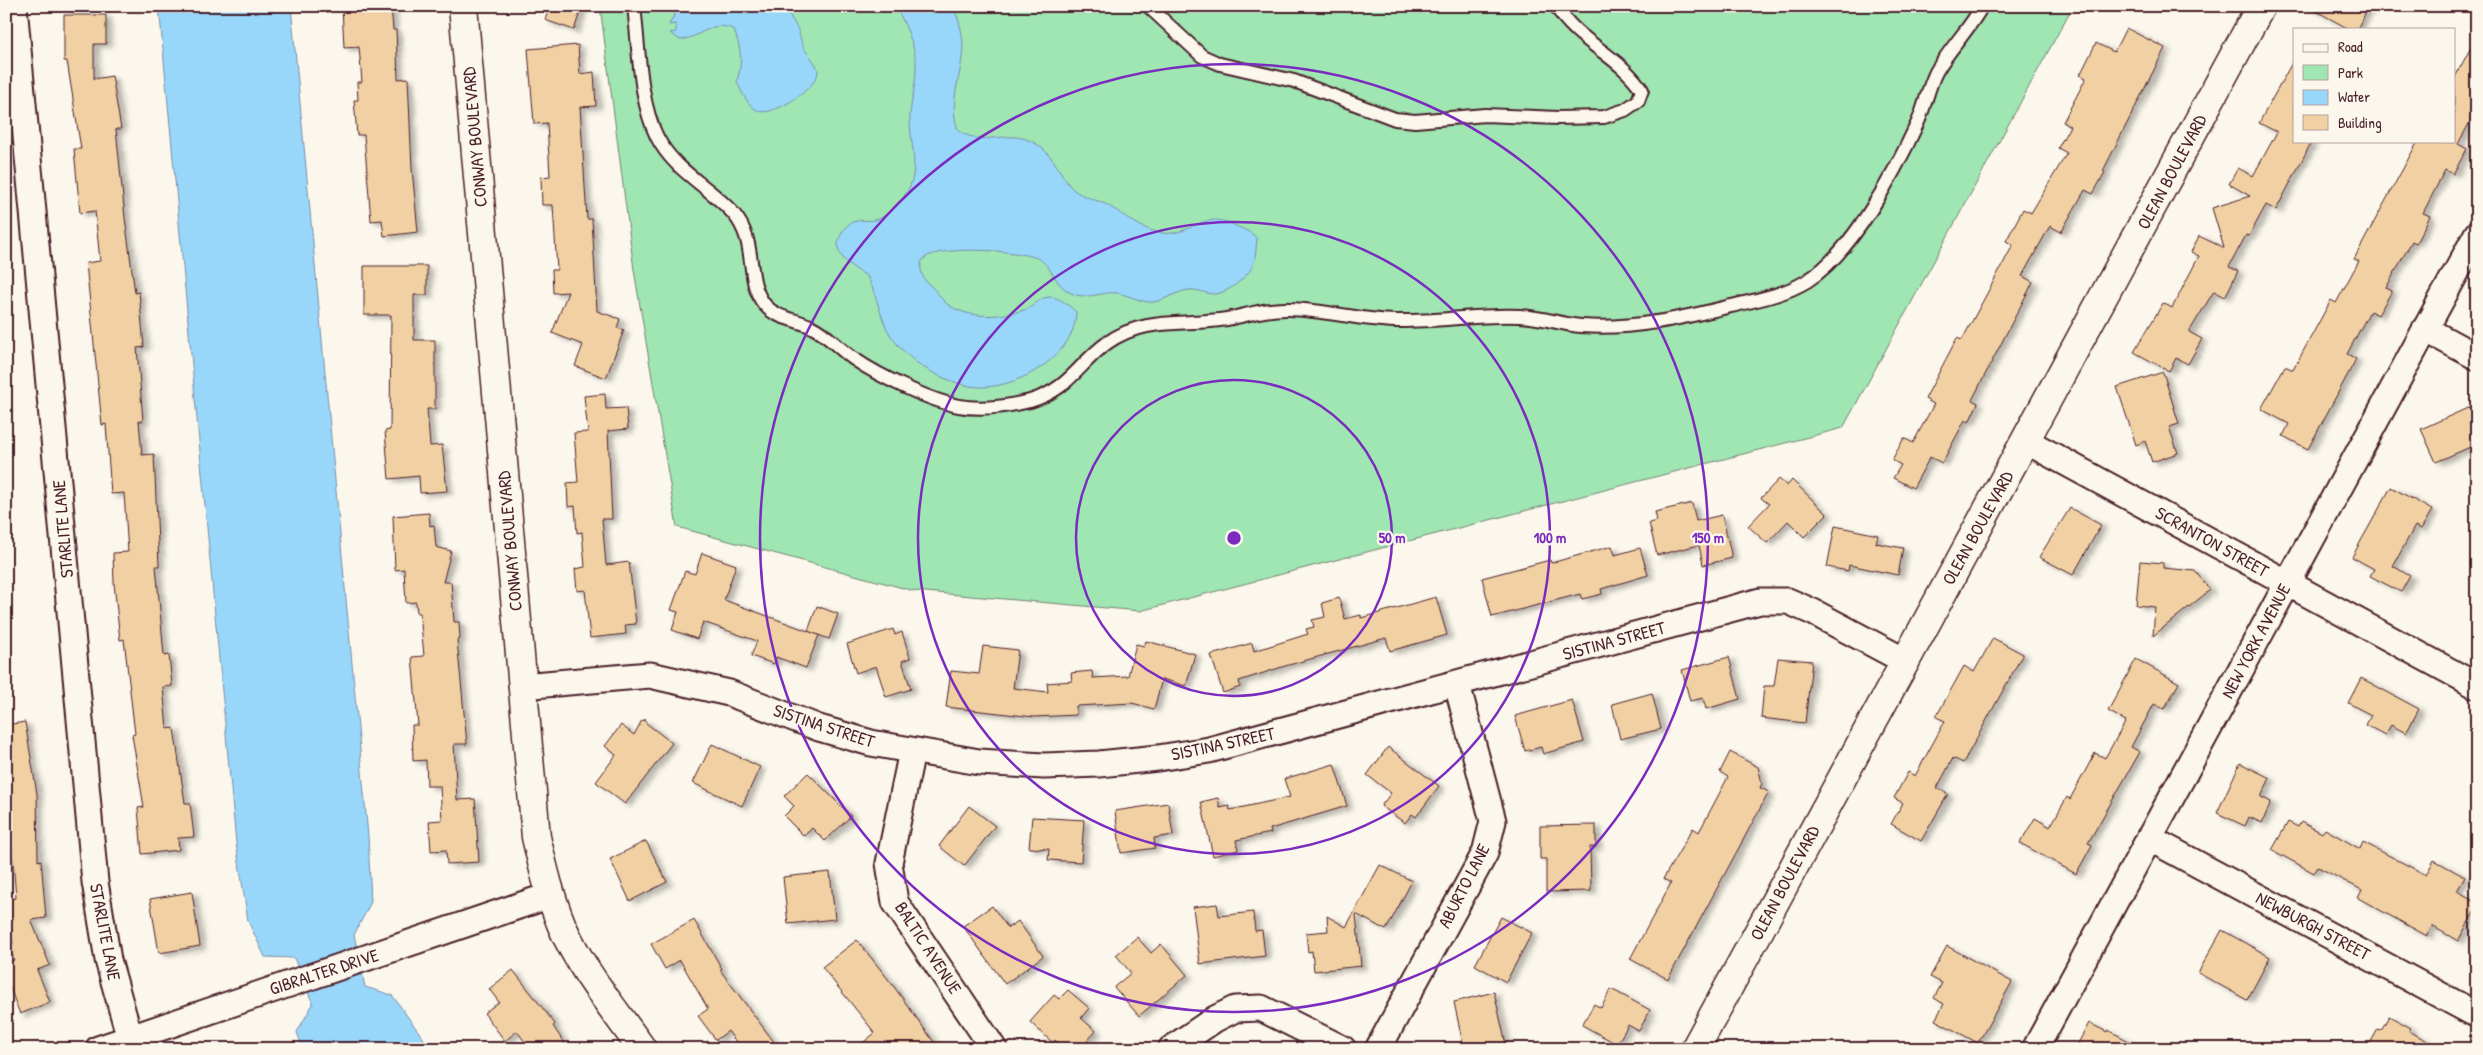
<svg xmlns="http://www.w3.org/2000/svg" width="2483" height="1055" viewBox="0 0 2483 1055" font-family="'Patrick Hand',sans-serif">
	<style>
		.green { fill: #9fe6b3; stroke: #74826f }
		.water { fill: #99d7fa; stroke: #798da7 }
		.building { fill: #f1d1a3; stroke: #4a1f2b; filter: url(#shadow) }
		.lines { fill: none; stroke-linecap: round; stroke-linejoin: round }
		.lane-casing { stroke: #4a1f2b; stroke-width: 16 }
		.street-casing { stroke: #4a1f2b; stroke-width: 29 }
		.secondary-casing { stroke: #4a1f2b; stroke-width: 31 }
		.lane { stroke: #fbf7ec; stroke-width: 12 }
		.street { stroke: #fbf7ec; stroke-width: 25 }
		.secondary { stroke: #fbf7ec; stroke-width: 28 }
		.ring { fill: none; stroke: #7b2cbf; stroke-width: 2.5 }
		.labels { text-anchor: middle; stroke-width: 4.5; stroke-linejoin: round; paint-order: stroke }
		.street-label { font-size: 18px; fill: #4a1f2b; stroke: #fbf7ec }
		.centre { fill: #7b2cbf; stroke: #fbf7ec; stroke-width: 2.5 }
		.ring-label { font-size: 15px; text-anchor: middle; font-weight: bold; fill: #7b2cbf; stroke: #fbf7ec; stroke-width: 4.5; stroke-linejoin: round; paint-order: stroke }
	</style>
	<defs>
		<filter id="shadow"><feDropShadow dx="5.5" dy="3" stdDeviation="2.5" flood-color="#0004"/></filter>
	</defs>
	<rect width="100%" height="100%" fill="#fbf7ec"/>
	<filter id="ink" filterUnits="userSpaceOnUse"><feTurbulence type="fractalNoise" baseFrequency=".02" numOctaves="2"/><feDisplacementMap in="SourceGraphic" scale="10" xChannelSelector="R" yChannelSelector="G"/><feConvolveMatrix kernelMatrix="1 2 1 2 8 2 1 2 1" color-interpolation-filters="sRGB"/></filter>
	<g filter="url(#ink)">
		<!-- green -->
		<polygon class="green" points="600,6 2073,6 1843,428 1140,611 914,591 677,527 634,270"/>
		<!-- water -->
		<g class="water">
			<polygon points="159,6 291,6 368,836 371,902 354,935 365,987 392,995 431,1049 303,1049 297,1032 313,1004 294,958 265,957 248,921 236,843"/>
			<path d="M679 6H785C789 15 794 22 798 30 800 36 801 43 804 48 808 55 817 63 818 71 819 87 773 117 759 111 748 107 741 91 737 81 743 62 741 48 734 30 713 18 701 38 680 40L670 33 676 32V24L669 25Z"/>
			<path d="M895 6H952C980 55 943 89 958 130 984 149 1005 128 1033 142 1051 151 1058 170 1069 185 1078 197 1097 199 1109 206 1126 216 1141 230 1162 233 1192 237 1202 207 1238 227 1245 230 1252 232 1257 239 1256 246 1256 258 1253 265 1248 277 1226 295 1212 294 1204 293 1197 289 1189 290 1177 291 1166 300 1154 302 1142 303 1131 296 1121 294 1108 290 1096 297 1083 296 1056 294 1055 268 1039 259 1023 250 930 244 922 261 918 270 924 282 932 287 938 293 943 302 950 306 970 319 1002 317 1024 310 1034 308 1038 297 1050 297 1060 297 1069 306 1076 312 1076 355 1019 388 980 387 962 387 939 377 923 367 908 357 890 340 884 322 878 307 875 291 867 276 854 269 831 255 840 237 850 212 866 225 881 218 888 214 896 205 901 200 924 174 909 146 910 116 911 99 917 81 916 63 914 43 905 23 895 6Z"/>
		</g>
		<!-- building -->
		<g class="building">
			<polygon points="342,6 391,6 393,30 396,30 398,79 408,78 412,169 418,232 384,236 382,220 371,221 364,135 357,135 354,100 358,100 357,82 362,82 359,47 344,48"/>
			<polygon points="550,6 582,6 574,30 545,20"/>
			<polygon points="2307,6 2369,6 2357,29 2349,29"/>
			<polygon points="64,15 106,15 106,44 94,44 94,79 112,76 121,129 116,129 125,218 135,293 139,292 144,347 137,348 143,421 139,421 142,455 154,454 159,566 156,566 164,656 169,655 172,686 163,687 167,729 174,728 185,803 190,803 194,837 178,838 179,850 142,854 138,808 144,807 132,735 135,734 124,639 120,640 114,583 113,553 128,552 124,493 111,494 106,424 102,425 86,263 100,261 95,211 80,213 74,149 81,149 67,61 64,61"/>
			<polygon points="2126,28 2165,48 2103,171 2105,172 2093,194 2085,190 2061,232 2050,226 2022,276 2033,282 1972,400 1978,403 1969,422 1965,420 1942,463 1930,457 1913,488 1893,478 1901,465 1892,460 1904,438 1913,443 1934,404 1925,399 1957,338 1962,340 2013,245 2006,241 2023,209 2031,213 2067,153 2058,148 2070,126 2063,122 2086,78 2080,75 2096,43 2114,52"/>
			<polygon points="2477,36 2477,109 2458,144 2467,149 2453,174 2445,170 2423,213 2430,216 2416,243 2412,241 2386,288 2392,291 2378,315 2370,311 2347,354 2356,359 2308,449 2283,436 2289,424 2261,409 2285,366 2293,370 2331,300 2336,303 2359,261 2354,259 2418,141 2454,142 2454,79"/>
			<polygon points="578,45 580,74 594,72 596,106 580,107 587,219 592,219 597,311 620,319 617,328 624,330 606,378 575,366 583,345 552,333 568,292 553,293 552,270 557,270 553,205 542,205 541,177 550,176 547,123 534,124 528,49"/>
			<polygon points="2294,59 2294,141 2312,141 2276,210 2266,205 2249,236 2246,235 2229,267 2238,271 2225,297 2214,291 2189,332 2202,339 2188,364 2176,358 2169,371 2134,352 2163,303 2172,308 2199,256 2191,252 2199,236 2224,248 2212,208 2250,196 2229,184 2238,168 2253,176 2277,132 2259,123"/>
			<polygon points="364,266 427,266 427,295 414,295 414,340 435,340 435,409 427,409 430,446 442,445 447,491 420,493 419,476 389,479 385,431 390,430 391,315 364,315"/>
			<polygon points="2163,372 2179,424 2169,427 2178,453 2152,462 2145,441 2136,445 2117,387"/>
			<polygon points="605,394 606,409 626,408 628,429 608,431 612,519 602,519 606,565 629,562 636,624 625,625 626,634 590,638 585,590 577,591 575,569 585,567 582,532 577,533 575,506 568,507 567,483 578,482 574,433 588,432 584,396"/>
			<polygon points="2472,406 2477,416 2477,444 2436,462 2421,429"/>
			<polygon points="1779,479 1787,486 1792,480 1827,514 1804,537 1788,521 1767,543 1748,526 1769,504 1761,498"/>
			<polygon points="2391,487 2432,510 2421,529 2415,526 2393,566 2410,576 2401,592 2370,576 2374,569 2352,557"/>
			<polygon points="1692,503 1696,521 1722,515 1732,558 1703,565 1699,545 1657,555 1649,523 1657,521 1655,512"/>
			<polygon points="2070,508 2101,525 2073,575 2039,557"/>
			<polygon points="429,513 430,526 434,525 436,547 451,551 443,582 451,582 454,622 459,622 460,639 457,640 467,744 454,744 457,800 475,799 479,862 447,864 446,850 431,851 429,821 442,820 440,786 427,786 426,760 413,761 412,725 418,725 412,657 424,656 420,613 417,613 416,602 406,603 404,569 395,570 393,516"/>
			<polygon points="1835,526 1878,535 1876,543 1903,548 1898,575 1849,565 1848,571 1827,567"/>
			<polygon points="1612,546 1615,555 1640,548 1648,575 1601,589 1602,594 1582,599 1580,594 1492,617 1482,578 1550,560 1551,563"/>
			<polygon points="702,553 736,565 724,600 819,635 806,668 776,657 774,664 751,656 757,641 703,622 697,639 672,630 678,612 671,610 685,571 695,574"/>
			<polygon points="2140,561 2163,563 2163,568 2195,571 2210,590 2153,636 2155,607 2136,605"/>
			<polygon points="1436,597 1447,635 1390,651 1386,638 1285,666 1239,681 1240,687 1223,693 1211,655 1252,643 1254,651 1308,634 1306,629 1314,627 1312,620 1325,617 1322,603 1339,598 1345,619 1361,615 1361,618"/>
			<polygon points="817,606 838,614 829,639 808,631"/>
			<polygon points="893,629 895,635 902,632 910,658 902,661 911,689 886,697 876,666 856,673 847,644"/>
			<polygon points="1993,638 2023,654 1963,763 1953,758 1937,788 1948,794 1921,841 1891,824 1903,803 1894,798 1908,772 1915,776 1945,721 1936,717 1964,666 1974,672"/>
			<polygon points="1146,641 1195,654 1186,686 1162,679 1154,709 1132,703 1076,706 1076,715 1034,717 946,707 951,671 979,674 983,646 1018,650 1013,688 1048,692 1047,683 1072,681 1071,673 1092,671 1093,678 1128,676 1136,644 1144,646"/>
			<polygon points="1729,657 1740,699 1706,709 1703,698 1690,701 1682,670"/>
			<polygon points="1778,658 1812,661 1805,723 1761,718 1764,686 1774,686"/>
			<polygon points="2136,659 2179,683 2164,709 2154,704 2131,747 2140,752 2088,843 2092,845 2076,874 2020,843 2035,818 2050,827 2067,797 2070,799 2095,753 2105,758 2126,721 2108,711"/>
			<polygon points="2361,678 2419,709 2406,733 2391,725 2385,735 2366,725 2371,715 2348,703"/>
			<polygon points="1652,693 1661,729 1620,739 1612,704"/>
			<polygon points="1572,700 1584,742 1543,754 1541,747 1525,751 1515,716"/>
			<polygon points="645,719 646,723 672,743 625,804 596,782 616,755 605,746 621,725 634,735 642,720 644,721"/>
			<polygon points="25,722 37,794 38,861 41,860 46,918 31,920 50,965 37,970 50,1002 20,1014 6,978 6,963 14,960 8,946 13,944 9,899 16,898 12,849 6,849 6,725"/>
			<polygon points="712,744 760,767 742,806 693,783"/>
			<polygon points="1388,747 1439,786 1416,817 1412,814 1405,823 1381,806 1391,793 1367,775"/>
			<polygon points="1730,752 1758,767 1762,783 1760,788 1769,792 1668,979 1630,959 1671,883 1663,879 1693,828 1699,832 1728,777 1720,772"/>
			<polygon points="2240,763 2270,778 2261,797 2271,802 2262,823 2249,817 2245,826 2217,813"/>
			<polygon points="1334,764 1347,806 1270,829 1271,833 1236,840 1238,850 1213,856 1201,802 1218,798 1220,808 1229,806 1230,810 1290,797 1284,779"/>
			<polygon points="808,773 851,816 825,841 812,828 804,836 784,816 794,806 784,796"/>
			<polygon points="1168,803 1173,835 1154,838 1155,848 1121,853 1115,811"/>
			<polygon points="969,806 995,826 964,866 939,846"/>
			<polygon points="1032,817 1084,820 1081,862 1048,860 1049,849 1029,848"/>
			<polygon points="2288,822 2298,827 2301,822 2322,833 2325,829 2360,849 2363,842 2426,875 2434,860 2465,877 2457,891 2477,902 2477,907 2458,941 2432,926 2427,936 2358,898 2362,890 2318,867 2314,873 2272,850"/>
			<polygon points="1596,825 1596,847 1590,847 1591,891 1546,892 1546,859 1540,859 1540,826"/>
			<polygon points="646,841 667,882 630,901 610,859"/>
			<polygon points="1380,865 1412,881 1386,930 1356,914 1361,966 1314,971 1312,951 1308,952 1306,933 1328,931 1327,916 1346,927"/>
			<polygon points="830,872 835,919 788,924 783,877"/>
			<polygon points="192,892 200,946 159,953 150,899"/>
			<polygon points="1217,904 1219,916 1253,912 1255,931 1262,930 1265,956 1200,964 1193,907"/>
			<polygon points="992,906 1008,928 1018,921 1043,956 1005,984 963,926"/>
			<polygon points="1501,917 1532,933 1506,982 1475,965"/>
			<polygon points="694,920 722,969 720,970 774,1042 765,1049 741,1049 728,1031 716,1040 698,1016 708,1009 680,960 665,969 651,944"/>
			<polygon points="2222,930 2270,957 2247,1000 2198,973"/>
			<polygon points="1137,937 1151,953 1161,944 1187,975 1139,1016 1114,987 1131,973 1116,955"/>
			<polygon points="857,940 892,984 939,1049 855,1049 875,1033 822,967"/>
			<polygon points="1947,946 2012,982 1978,1043 1935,1020 1944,1004 1934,998 1942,983 1930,977"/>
			<polygon points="513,970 555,1024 553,1026 568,1049 530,1049 517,1031 505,1041 484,1013 499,1002 489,989"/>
			<polygon points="1611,989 1650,1010 1639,1031 1628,1025 1617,1044 1582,1025 1594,1004 1601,1008"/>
			<polygon points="1068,990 1089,1008 1081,1018 1096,1031 1080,1049 1065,1049 1055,1040 1053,1043 1030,1022 1054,995 1059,999"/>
			<polygon points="1494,992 1507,1049 1464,1049 1454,1002"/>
			<polygon points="2389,1016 2411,1028 2409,1031 2442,1049 2367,1049 2378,1029 2381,1030"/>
			<polygon points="2089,1023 2107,1032 2108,1030 2144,1049 2075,1049"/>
		</g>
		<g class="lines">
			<defs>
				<g id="lane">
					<path d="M634 6C639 47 639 101 657 137 674 171 709 186 733 213 759 243 744 278 764 304 776 319 796 319 812 327 828 335 839 349 854 359 879 376 930 401 959 406 981 410 1009 406 1030 401 1070 389 1078 364 1107 343 1144 316 1186 326 1227 319 1248 315 1268 308 1289 309 1324 310 1359 320 1395 321 1437 322 1479 314 1520 316 1541 317 1561 324 1581 326 1631 330 1683 318 1731 306 1757 300 1784 295 1807 281 1853 252 1895 172 1918 122 1925 106 1928 88 1936 72 1949 49 1969 30 1982 6"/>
					<path d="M1148 6 1202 56 1220 64 1294 81 1395 119 1415 121 1485 115 1558 118 1604 117 1625 110 1638 101 1642 90C1619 55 1577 42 1556 6"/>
				</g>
				<g id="street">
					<polyline points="14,6 95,882 108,960 133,1049"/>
					<polyline points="2425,329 2477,357"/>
					<polyline points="2026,441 2477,686"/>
					<polyline points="522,686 650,675 729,693 819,728 871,743 979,762 1044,766 1099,764 1158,758 1209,750 1760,601 1788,601 1813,612 1905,661"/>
					<polyline points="912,751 889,863 895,902 994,1049"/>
					<polyline points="2149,838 2477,1015"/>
					<polyline points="98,1049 551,895"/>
					<polyline points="1171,1049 1215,1019 1235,1009 1261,1008 1343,1049"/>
					<polyline points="1378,1049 1485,853 1493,821 1457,684"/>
					<polyline points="2035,1049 2477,234"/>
				</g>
				<g id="secondary">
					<path d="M463 6 536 837C543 867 550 897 562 926 581 970 615 1010 642 1049"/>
					<polyline points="1695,1049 2261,6"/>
				</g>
			</defs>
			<!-- lane casing -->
			<use href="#lane" class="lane-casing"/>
			<!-- street casing -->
			<use href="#street" class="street-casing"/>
			<!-- secondary casing -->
			<use href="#secondary" class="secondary-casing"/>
			<!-- lane -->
			<use href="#lane" class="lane"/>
			<!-- street -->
			<use href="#street" class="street"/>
			<!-- secondary -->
			<use href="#secondary" class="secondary"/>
		</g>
	</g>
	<!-- distance rings -->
	<g class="ring">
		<circle cx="1234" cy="538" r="158"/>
		<circle cx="1234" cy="538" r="316"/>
		<circle cx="1234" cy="538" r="474"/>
	</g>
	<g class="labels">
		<!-- street labels -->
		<g class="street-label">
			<text transform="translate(475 137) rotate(-95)" y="6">CONWAY BOULEVARD</text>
			<text transform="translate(2172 172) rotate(-62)" y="6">OLEAN BOULEVARD</text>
			<text transform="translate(1978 528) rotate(-61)" y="6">OLEAN BOULEVARD</text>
			<text transform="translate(63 529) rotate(-95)" y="6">STARLITE LANE</text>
			<text transform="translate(510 541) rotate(-95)" y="6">CONWAY BOULEVARD</text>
			<text transform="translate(2212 542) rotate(29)" y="6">SCRANTON STREET</text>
			<text transform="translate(1614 641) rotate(-15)" y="6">SISTINA STREET</text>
			<text transform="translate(2256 641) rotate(-62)" y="6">NEW YORK AVENUE</text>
			<text transform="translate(824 726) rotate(18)" y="6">SISTINA STREET</text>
			<text transform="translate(1223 744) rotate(-12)" y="6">SISTINA STREET</text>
			<text transform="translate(1785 883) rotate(-62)" y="6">OLEAN BOULEVARD</text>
			<text transform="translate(1464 886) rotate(-63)" y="6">ABURTO LANE</text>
			<text transform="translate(2313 926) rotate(28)" y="6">NEWBURGH STREET</text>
			<text transform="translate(105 932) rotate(79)" y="6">STARLITE LANE</text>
			<text transform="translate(928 948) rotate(57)" y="6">BALTIC AVENUE</text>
			<text transform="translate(324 972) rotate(-18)" y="6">GIBRALTER DRIVE</text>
		</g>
	</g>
	<circle cx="1234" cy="538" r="8" class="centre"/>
	<g class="ring-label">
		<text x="1392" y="543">50 m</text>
		<text x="1550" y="543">100 m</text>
		<text x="1708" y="543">150 m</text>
	</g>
	<!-- margin -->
	<rect width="2483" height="1055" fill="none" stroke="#fbf7ec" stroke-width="25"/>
	<rect x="12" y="12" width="2458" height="1030" fill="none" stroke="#4a1f2b" stroke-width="2" filter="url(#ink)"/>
	<!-- legend -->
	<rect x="2293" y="28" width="162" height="115" fill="#fbf7ec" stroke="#b4a19f"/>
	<rect x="2303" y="44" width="25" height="8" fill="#fbf7ec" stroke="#b4a19f"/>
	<text x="2338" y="52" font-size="15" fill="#4a1f2b">Road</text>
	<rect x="2303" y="65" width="25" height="15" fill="#9fe6b3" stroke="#b4a19f"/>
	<text x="2338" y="78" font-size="15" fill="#4a1f2b">Park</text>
	<rect x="2303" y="90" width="25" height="15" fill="#99d7fa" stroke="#b4a19f"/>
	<text x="2338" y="102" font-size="15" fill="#4a1f2b">Water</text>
	<rect x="2303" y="115" width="25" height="15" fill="#f1d1a3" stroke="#b4a19f"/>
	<text x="2338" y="128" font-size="15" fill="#4a1f2b">Building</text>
</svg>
